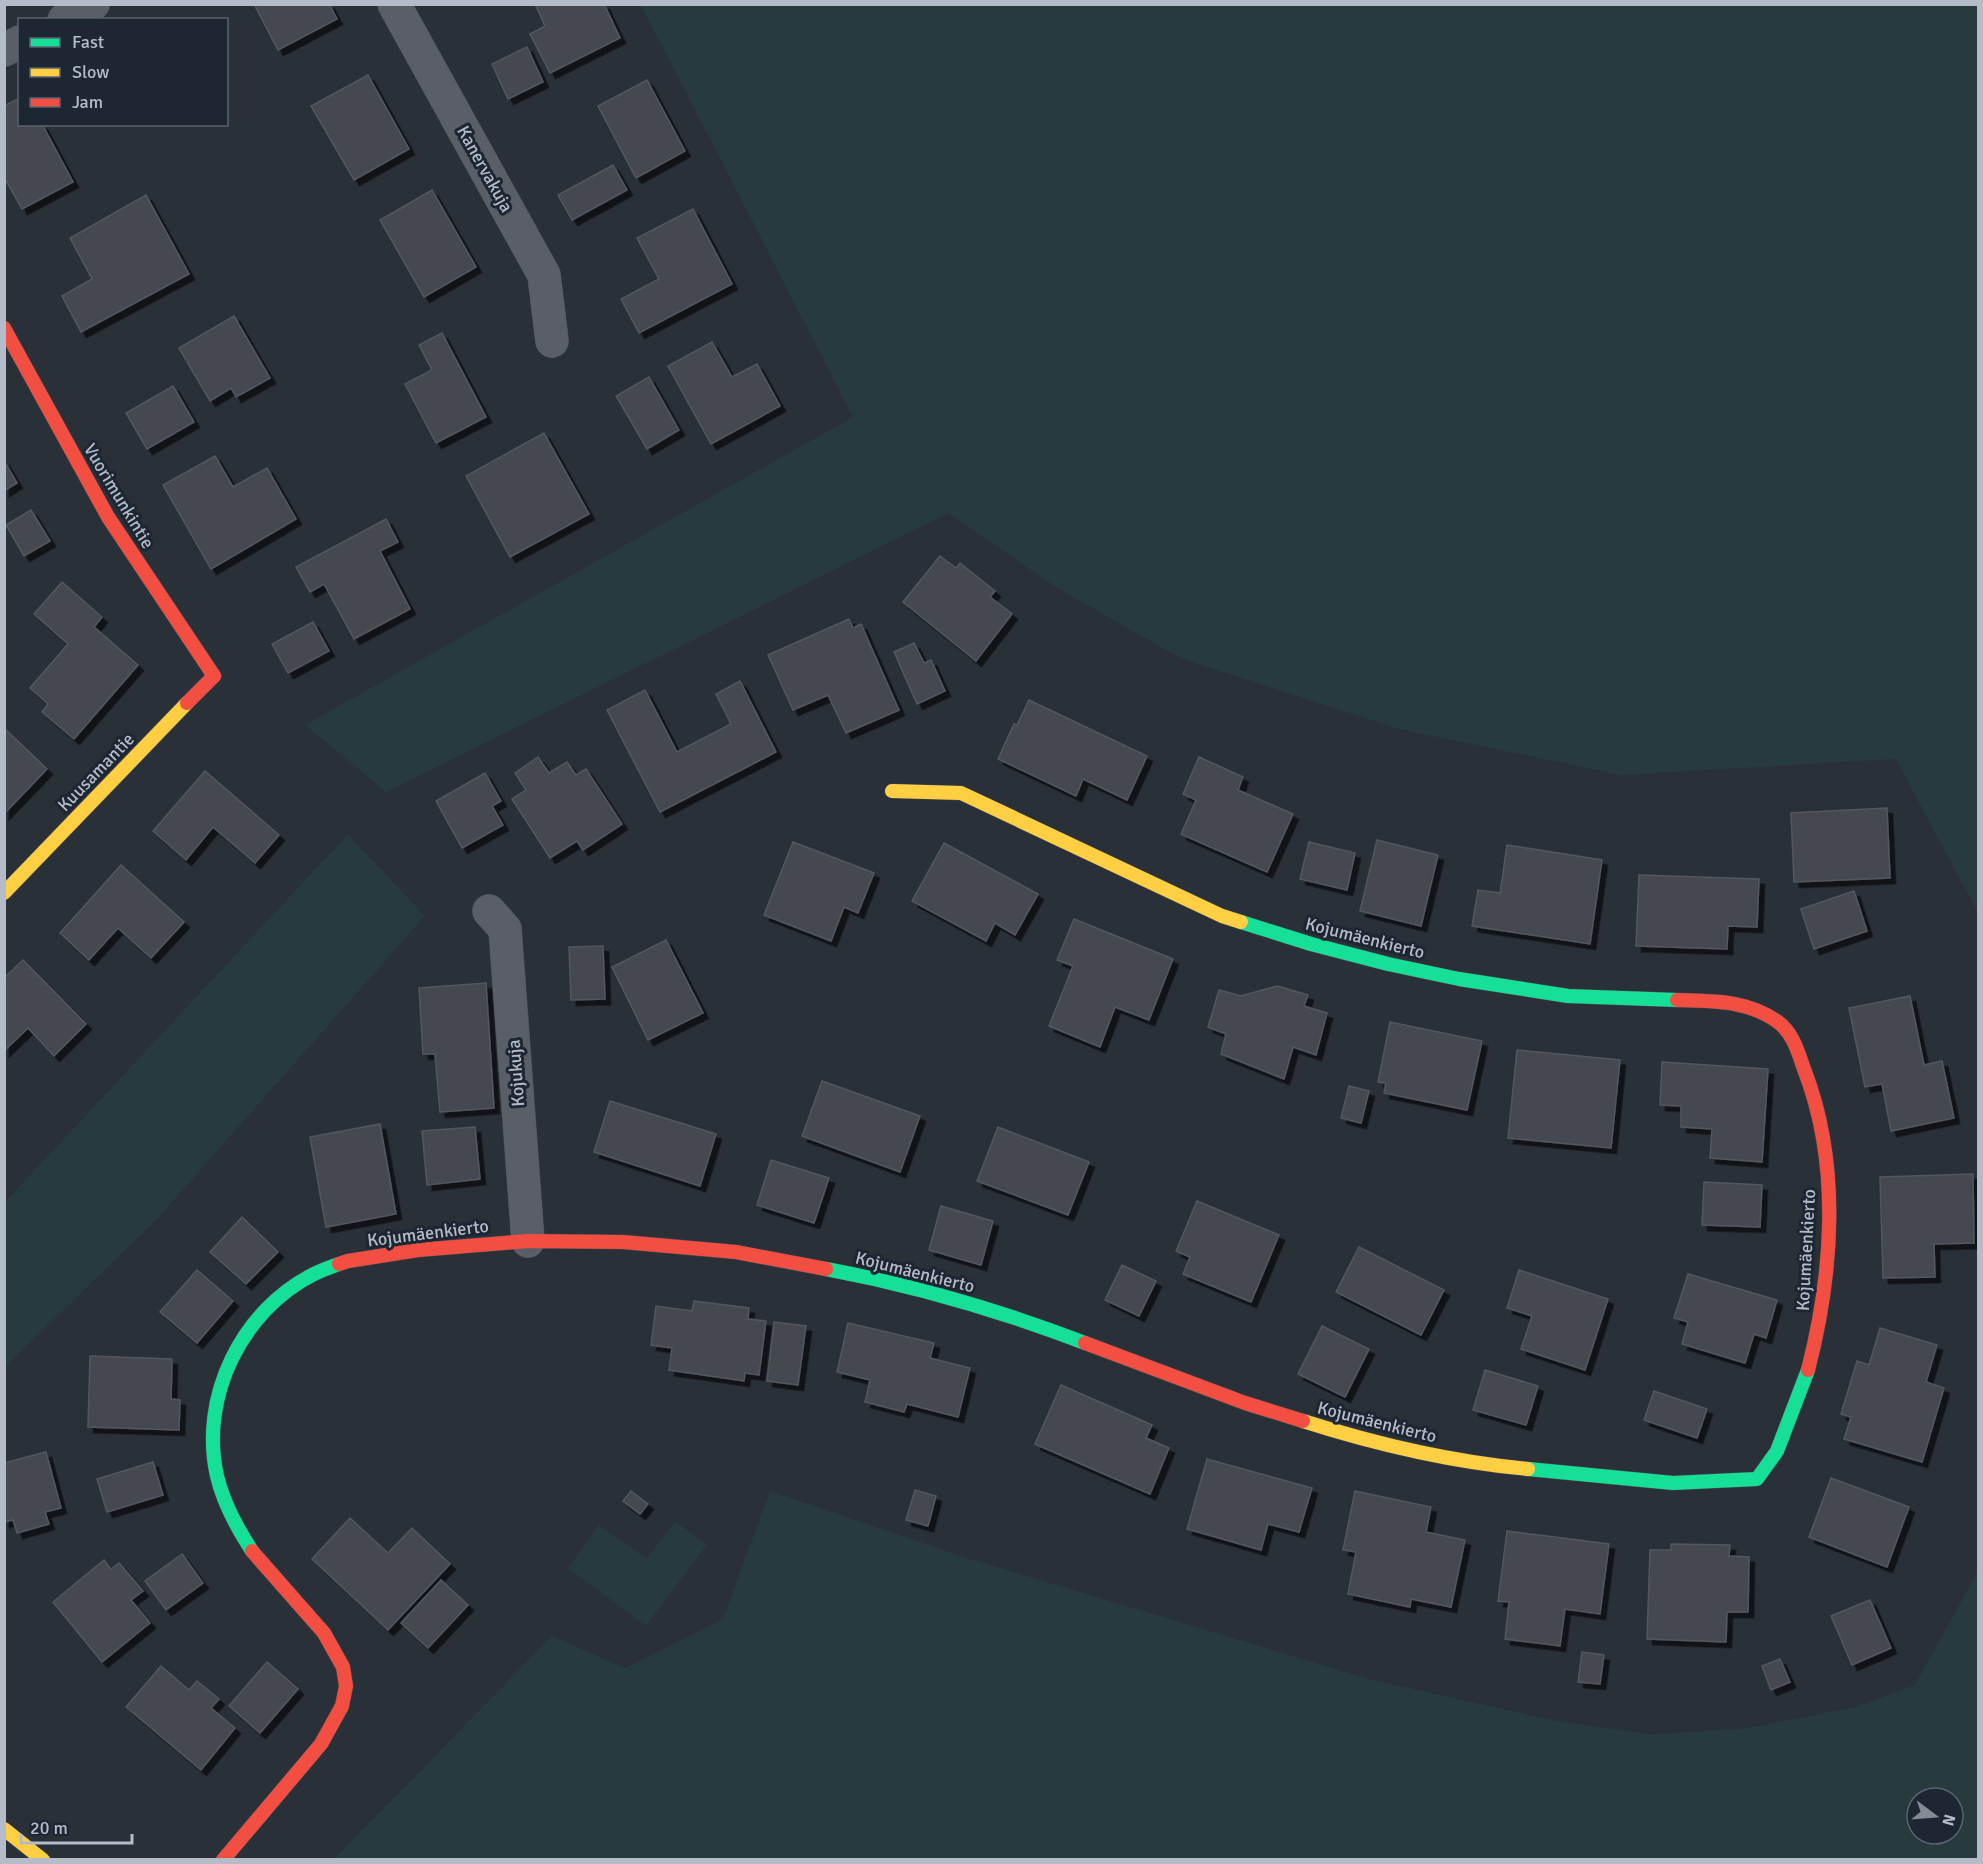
<svg xmlns="http://www.w3.org/2000/svg" width="1983" height="1864" viewBox="0 0 1983 1864" font-family="Signika,sans-serif">
	<style>
		.green { fill: #273a3e; fill-rule: evenodd }
		.building { fill: #444950; stroke: #52575f; stroke-width: 1.5; filter: url(#shadow) }
		.lines { fill: none; stroke-linecap: round; stroke-linejoin: round }
		.street-casing { stroke: #484c53; stroke-width: 34 }
		.fast-casing { stroke: #484c53; stroke-width: 15 }
		.slow-casing { stroke: #484c53; stroke-width: 15 }
		.jam-casing { stroke: #484c53; stroke-width: 15 }
		.street { stroke: #5a5e66; stroke-width: 33 }
		.fast { stroke: #16e098; stroke-width: 14 }
		.slow { stroke: #ffcf43; stroke-width: 14 }
		.jam { stroke: #f24e42; stroke-width: 14 }
		.labels { text-anchor: middle; stroke-width: 6; stroke-linejoin: round; paint-order: stroke }
		.street-label { font-size: 18px; fill: #b4bcc9; stroke: #1d2633 }
	</style>
	<defs>
		<filter id="shadow"><feDropShadow dx="5.5" dy="5.5" stdDeviation="0" flood-color="#0009"/></filter>
	</defs>
	<rect width="100%" height="100%" fill="#2a3038"/>
	<!-- green -->
	<g class="green">
		<polygon points="641,5 1978,5 1978,913 1896,759 1621,775 1399,729 1180,658 1054,586 949,513 386,792 305,725 853,417"/>
		<polygon points="348,834 425,916 157,1219 5,1367 5,1202"/>
		<path d="M770 1491 970 1559 1369 1679 1557 1721 1649 1734 1742 1729 1855 1707 1915 1685 1978 1571V1859H334L552 1636 625 1668 723 1619ZM1917 1798H1953V1834H1917Z"/>
		<polygon points="675,1521 707,1545 646,1626 568,1568 599,1525 647,1559"/>
	</g>
	<!-- building -->
	<g class="building">
		<polygon points="254,4 329,4 337,19 278,50"/>
		<polygon points="535,4 604,4 620,38 550,73 530,34 545,26"/>
		<polygon points="527,47 543,82 508,99 492,64"/>
		<polygon points="368,75 409,149 354,180 311,106"/>
		<polygon points="647,80 685,151 636,178 598,106"/>
		<polygon points="20,98 20,124 42,124 73,182 22,209 4,177 4,106"/>
		<polygon points="613,165 627,190 572,220 558,195"/>
		<polygon points="432,190 476,267 424,297 380,220"/>
		<polygon points="146,195 189,274 81,332 62,296 92,279 70,238"/>
		<polygon points="693,209 732,284 639,333 621,299 659,279 637,238"/>
		<polygon points="234,316 270,378 236,397 231,388 210,401 179,348"/>
		<polygon points="442,333 486,417 436,443 405,384 432,370 419,345"/>
		<polygon points="712,342 732,377 757,364 780,406 711,444 668,366"/>
		<polygon points="649,377 679,430 647,449 616,396"/>
		<polygon points="173,386 194,422 147,449 126,413"/>
		<polygon points="544,433 589,514 510,557 466,476"/>
		<polygon points="215,456 233,487 267,468 296,519 211,569 163,485"/>
		<polygon points="4,461 17,483 4,491"/>
		<polygon points="31,510 50,541 24,556 6,525"/>
		<polygon points="386,519 398,542 380,551 410,609 354,639 324,584 310,592 296,567"/>
		<polygon points="940,556 956,568 960,563 995,591 990,597 1012,614 976,661 903,602"/>
		<polygon points="62,582 102,617 94,627 138,665 74,739 42,712 48,704 30,688 68,644 34,614"/>
		<polygon points="849,619 853,628 861,624 899,710 846,733 828,695 793,710 768,655"/>
		<polygon points="313,622 329,651 288,673 272,644"/>
		<polygon points="914,643 924,663 931,660 945,691 917,704 894,652"/>
		<polygon points="740,681 776,752 660,812 607,710 645,690 677,752 731,724 716,694"/>
		<polygon points="1029,700 1147,756 1127,800 1083,779 1076,796 998,759 1014,724 1017,725"/>
		<polygon points="4,728 47,769 4,814"/>
		<polygon points="538,757 549,773 567,762 576,775 586,769 622,824 583,850 577,841 550,858 512,799 526,790 515,773"/>
		<polygon points="1199,757 1243,777 1238,790 1293,814 1267,872 1181,834 1196,800 1183,794"/>
		<polygon points="205,771 279,835 255,863 213,827 186,860 153,831"/>
		<polygon points="485,773 501,801 492,806 503,825 462,848 436,801"/>
		<polygon points="1887,808 1890,878 1794,882 1791,813"/>
		<polygon points="1377,840 1438,855 1421,926 1360,911"/>
		<polygon points="793,842 874,873 858,913 844,907 831,941 764,915"/>
		<polygon points="1309,842 1355,853 1347,890 1300,879"/>
		<polygon points="944,843 1038,894 1015,935 995,923 986,941 912,901"/>
		<polygon points="1507,845 1602,860 1590,944 1472,926 1478,890 1500,893"/>
		<polygon points="121,865 184,922 151,958 118,928 89,960 60,933"/>
		<polygon points="1639,875 1759,879 1757,927 1728,926 1727,949 1636,946"/>
		<polygon points="1854,891 1867,931 1814,949 1801,909"/>
		<polygon points="1074,919 1173,959 1149,1020 1115,1007 1100,1047 1049,1026 1073,966 1057,960"/>
		<polygon points="666,940 703,1013 648,1040 612,967"/>
		<polygon points="603,946 605,999 571,1000 569,947"/>
		<polygon points="23,960 86,1024 54,1056 28,1028 4,1051 4,978"/>
		<polygon points="486,983 494,1108 440,1112 435,1054 423,1054 419,988"/>
		<polygon points="1277,986 1308,995 1304,1006 1327,1013 1316,1055 1293,1047 1284,1079 1221,1054 1226,1034 1208,1027 1219,990 1241,996"/>
		<polygon points="1910,996 1924,1065 1942,1061 1954,1118 1891,1131 1882,1084 1865,1087 1849,1008"/>
		<polygon points="1390,1022 1482,1041 1467,1110 1384,1093 1386,1083 1378,1082"/>
		<polygon points="1517,1050 1620,1060 1611,1148 1508,1138"/>
		<polygon points="1662,1062 1768,1069 1762,1162 1710,1158 1712,1129 1681,1127 1681,1106 1660,1105"/>
		<polygon points="822,1081 920,1116 900,1172 802,1136"/>
		<polygon points="1349,1086 1369,1091 1361,1123 1341,1118"/>
		<polygon points="610,1101 716,1134 700,1186 594,1152"/>
		<polygon points="380,1124 396,1214 326,1227 310,1137"/>
		<polygon points="475,1127 480,1179 427,1185 422,1131"/>
		<polygon points="998,1127 1089,1162 1068,1215 977,1181"/>
		<polygon points="771,1160 829,1178 814,1223 757,1205"/>
		<polygon points="1973,1174 1974,1243 1934,1244 1935,1277 1883,1278 1880,1177"/>
		<polygon points="1704,1182 1762,1185 1760,1227 1702,1225"/>
		<polygon points="1197,1201 1279,1235 1251,1302 1183,1274 1190,1257 1176,1251"/>
		<polygon points="941,1206 993,1221 981,1265 929,1250"/>
		<polygon points="242,1217 278,1252 246,1284 210,1252"/>
		<polygon points="1359,1247 1444,1290 1421,1335 1336,1292"/>
		<polygon points="1122,1265 1156,1281 1139,1316 1105,1300"/>
		<polygon points="197,1270 233,1301 197,1343 160,1312"/>
		<polygon points="1519,1270 1608,1299 1585,1370 1521,1349 1532,1316 1507,1308"/>
		<polygon points="1688,1274 1777,1300 1766,1338 1754,1334 1745,1363 1682,1344 1688,1322 1674,1318"/>
		<polygon points="694,1301 749,1308 748,1319 766,1321 759,1375 745,1373 744,1381 669,1370 672,1348 651,1345 656,1306 692,1311"/>
		<polygon points="774,1322 806,1326 798,1385 767,1381"/>
		<polygon points="848,1323 934,1343 930,1358 970,1368 958,1417 907,1404 904,1412 865,1402 870,1380 837,1372"/>
		<polygon points="1322,1326 1369,1349 1345,1397 1298,1374"/>
		<polygon points="1880,1328 1937,1345 1926,1382 1944,1388 1922,1462 1844,1439 1851,1417 1841,1414 1857,1361 1869,1365"/>
		<polygon points="90,1356 172,1359 171,1399 180,1400 179,1430 88,1427"/>
		<polygon points="1485,1370 1538,1386 1526,1425 1473,1410"/>
		<polygon points="1061,1385 1152,1425 1146,1438 1169,1448 1150,1494 1035,1444"/>
		<polygon points="1654,1391 1707,1409 1697,1438 1644,1420"/>
		<polygon points="46,1452 61,1508 45,1512 49,1524 17,1533 13,1520 4,1522 4,1463"/>
		<polygon points="1207,1459 1312,1488 1299,1532 1268,1524 1261,1550 1187,1529"/>
		<polygon points="153,1462 163,1495 107,1512 97,1479"/>
		<polygon points="1831,1478 1909,1507 1887,1567 1809,1537"/>
		<polygon points="915,1490 936,1496 928,1526 906,1520"/>
		<polygon points="631,1491 648,1504 640,1514 623,1501"/>
		<polygon points="1355,1491 1431,1507 1426,1532 1465,1540 1451,1607 1411,1599 1410,1607 1348,1594 1356,1552 1343,1550"/>
		<polygon points="350,1518 388,1553 412,1528 450,1564 388,1630 312,1559"/>
		<polygon points="1507,1531 1609,1544 1600,1614 1565,1609 1560,1646 1505,1639 1509,1602 1498,1601"/>
		<polygon points="1671,1544 1730,1545 1729,1556 1749,1557 1748,1612 1727,1612 1726,1642 1647,1639 1650,1550 1671,1550"/>
		<polygon points="182,1554 203,1583 166,1610 145,1581"/>
		<polygon points="104,1560 111,1569 119,1563 143,1591 131,1600 150,1623 102,1662 53,1602"/>
		<polygon points="441,1580 468,1605 428,1648 401,1623"/>
		<polygon points="1870,1600 1891,1648 1852,1665 1831,1616"/>
		<polygon points="1582,1652 1604,1655 1600,1684 1578,1682"/>
		<polygon points="1780,1659 1790,1682 1771,1690 1762,1666"/>
		<polygon points="267,1662 298,1689 260,1733 229,1706"/>
		<polygon points="161,1666 189,1690 197,1681 219,1699 211,1708 235,1728 201,1770 126,1707"/>
	</g>
	<g class="lines">
		<defs>
			<g id="street">
				<polyline points="394,4 544,275 552,341"/>
				<polyline points="64,20 93,4"/>
				<polyline points="4,50 20,42"/>
				<polyline points="489,911 505,929 528,1241"/>
			</g>
			<g id="fast">
				<polyline points="1241,922 1311,944 1388,964 1459,979 1568,996 1677,1000"/>
				<path d="M826 1269C917 1286 999 1310 1085 1343"/>
				<polyline points="1528,1469 1673,1483 1757,1479 1777,1451 1808,1370"/>
				<path d="M252 1551C237 1528 223 1502 217 1476 199 1397 242 1310 314 1274 322 1270 331 1267 339 1264"/>
			</g>
			<g id="slow">
				<polyline points="892,791 961,793 1222,916 1241,922"/>
				<polyline points="4,893 187,703"/>
				<path d="M1303 1421C1375 1444 1452 1462 1528 1469"/>
				<polyline points="4,1829 43,1860"/>
			</g>
			<g id="jam">
				<polyline points="4,328 108,517 214,676 187,703"/>
				<path d="M1677 1000C1713 1001 1748 1000 1778 1022 1793 1033 1798 1052 1804 1069 1841 1164 1833 1273 1808 1370"/>
				<polyline points="339,1264 348,1261 418,1250 528,1241 623,1242 736,1252 826,1269"/>
				<polyline points="1085,1343 1245,1403 1303,1421"/>
				<polyline points="223,1860 321,1744 342,1706 346,1686 343,1667 324,1633 252,1551"/>
			</g>
		</defs>
		<!-- street casing -->
		<use href="#street" class="street-casing"/>
		<!-- fast casing -->
		<use href="#fast" class="fast-casing"/>
		<!-- slow casing -->
		<use href="#slow" class="slow-casing"/>
		<!-- jam casing -->
		<use href="#jam" class="jam-casing"/>
		<!-- street -->
		<use href="#street" class="street"/>
		<!-- fast -->
		<use href="#fast" class="fast"/>
		<!-- slow -->
		<use href="#slow" class="slow"/>
		<!-- jam -->
		<use href="#jam" class="jam"/>
	</g>
	<g class="labels">
		<!-- street labels -->
		<g class="street-label">
			<text transform="translate(485 169) rotate(61)" y="6">Kanervakuja</text>
			<text transform="translate(119 496) rotate(59)" y="6">Vuorimunkintie</text>
			<text transform="translate(96 772) rotate(-46)" y="6">Kuusamantie</text>
			<text transform="translate(1365 938) rotate(14)" y="6">Kojumäenkierto</text>
			<text transform="translate(516 1073) rotate(-94)" y="6">Kojukuja</text>
			<text transform="translate(428 1233) rotate(-7)" y="6">Kojumäenkierto</text>
			<text transform="translate(1806 1250) rotate(-87)" y="6">Kojumäenkierto</text>
			<text transform="translate(915 1272) rotate(14)" y="6">Kojumäenkierto</text>
			<text transform="translate(1377 1422) rotate(14)" y="6">Kojumäenkierto</text>
		</g>
	</g>
	<!-- border -->
	<rect width="1983" height="1864" fill="none" stroke="#b4bcc9" stroke-width="12"/>
	<!-- legend -->
	<rect x="18" y="18" width="210" height="108" fill="#1d2633" stroke="#59626f" stroke-width="1.5"/>
	<rect x="30" y="38" width="30" height="9" fill="#16e098" stroke="#59626f" stroke-width="1.5"/>
	<text x="72" y="48" font-size="18" fill="#b4bcc9">Fast</text>
	<rect x="30" y="68" width="30" height="9" fill="#ffcf43" stroke="#59626f" stroke-width="1.5"/>
	<text x="72" y="78" font-size="18" fill="#b4bcc9">Slow</text>
	<rect x="30" y="98" width="30" height="9" fill="#f24e42" stroke="#59626f" stroke-width="1.5"/>
	<text x="72" y="108" font-size="18" fill="#b4bcc9">Jam</text>
	<!-- north arrow -->
	<g transform="translate(1935 1816) rotate(106)"><circle r="28" fill="#1d2633" stroke="#59626f" stroke-width="1.5"/>
	<path d="M0-4.5L10 22L0 15L-10 22Z" fill="#848b96"/>
	<text y="-9" font-size="16" font-weight="bold" text-anchor="middle" fill="#b4bcc9">N</text>
	</g>
	<!-- scale -->
	<path d="M21 1834v9h111v-9" fill="none" stroke="#b4bcc9" stroke-width="3"/>
	<text x="30" y="1834" font-size="18" fill="#b4bcc9" stroke="#1d2633" stroke-width="4.5" paint-order="stroke">20 m</text>
</svg>
